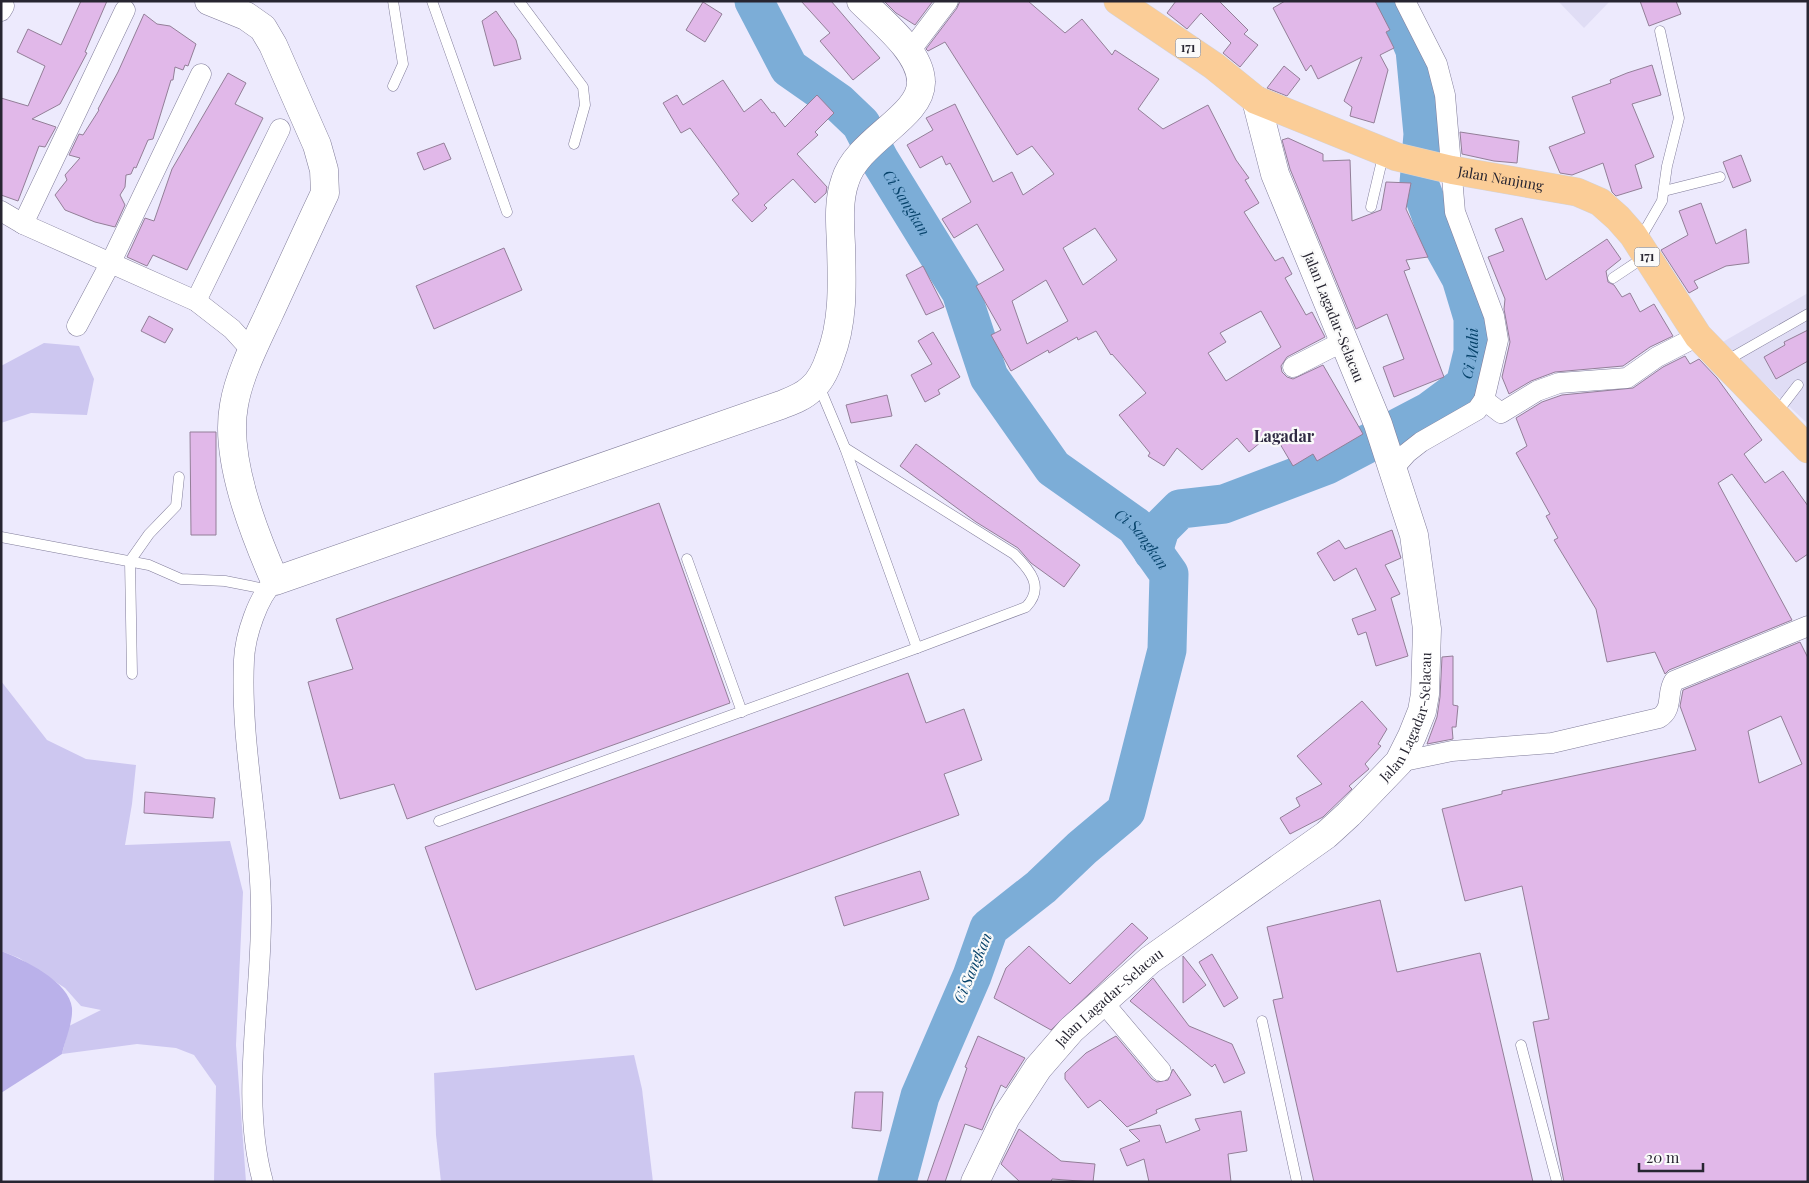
<svg xmlns="http://www.w3.org/2000/svg" width="1809" height="1183" viewBox="0 0 1809 1183" font-family="'Playfair Display',serif">
	<style>
		.built { fill: #e0ddf5 }
		.green { fill: #cdc7f0 }
		.forest { fill: #bab1ea }
		.lines { fill: none; stroke-linecap: round; stroke-linejoin: round }
		.river { stroke: #7cadd7; stroke-width: 39 }
		.building { fill: #e1b8e9; stroke: #937f98; fill-rule: evenodd }
		.lane-casing { stroke: #817d9a; stroke-width: 11 }
		.street-casing { stroke: #817d9a; stroke-width: 21 }
		.secondary-casing { stroke: #817d9a; stroke-width: 29 }
		.primary-casing { stroke: #d4d3d6; stroke-width: 29 }
		.lane { stroke: #fff; stroke-width: 10 }
		.street { stroke: #fff; stroke-width: 20 }
		.secondary { stroke: #fff; stroke-width: 28 }
		.primary { stroke: #fbcd97; stroke-width: 28 }
		.labels { text-anchor: middle; stroke-width: 4.5; stroke-linejoin: round; paint-order: stroke }
		.shield { fill: #fafafa; stroke: #66656d; stroke-width: 1 }
		.shield-label { font-size: 12px; font-weight: bold; fill: #272531 }
		.street-label { font-size: 14px; fill: #272531; stroke: #fafafa }
		.water-label { font-size: 15px; font-style: italic; fill: #07436b; stroke: #fafafa }
		.quarter-label { font-size: 16px; font-weight: bold; fill: #2f2a43; stroke: #fafafa }
	</style>
	<rect width="100%" height="100%" fill="#edeafd"/>
	<!-- built -->
	<g class="built">
		<polygon points="1558,1 1610,1 1584,28"/>
		<polygon points="1808,293 1808,424 1721,343"/>
	</g>
	<!-- green -->
	<g class="green">
		<polygon points="44,343 79,346 94,379 87,415 31,413 1,423 1,366"/>
		<polygon points="1,681 47,740 86,759 136,765 132,804 125,845 230,841 243,892 236,1045 246,1182 214,1182 216,1086 194,1055 176,1048 137,1044 62,1054 69,1026 101,1010 81,1006 65,988 19,958 1,951"/>
		<polygon points="634,1055 642,1089 653,1182 441,1182 436,1135 434,1073"/>
	</g>
	<!-- forest -->
	<path class="forest" d="M1 951C23 959 70 982 72 1008 73 1023 65 1040 62 1054L1 1093Z"/>
	<g class="lines">
		<!-- river -->
		<g class="river">
			<path id="s1" d="M754 1 789 68 839 103 861 124 879 159 961 292 989 377 1053 468 1135 526 1169 574 1167 650 1126 811 1082 848 1041 887 989 928 972 976 920 1096 897 1182"/>
			<path id="s2" d="M1153 552 1160 529 1180 509 1224 504 1327 465 1430 411 1465 385 1473 352V318L1461 278 1441 242 1419 183 1423 134 1415 50 1394 1"/>
		</g>
	</g>
	<!-- building -->
	<g class="building">
		<polygon points="81,1 107,1 85,52 87,53 60,104 32,119 56,127 45,147 39,146 18,201 1,195 1,98 28,106 45,66 17,52 28,29 61,45"/>
		<polygon points="801,1 831,1 880,58 853,80 820,41 830,33"/>
		<polygon points="884,1 933,1 915,25 896,13"/>
		<path d="M960 1H1028L1065 33 1082 19 1112 55 1115 50 1159 79 1138 109 1163 129 1208 105 1236 160 1249 178 1245 180 1259 203 1244 212 1275 261 1283 257 1292 274 1285 278 1306 315 1312 312 1325 337 1287 357 1281 366 1282 372 1287 377 1293 379 1323 365 1363 434 1317 461 1313 454 1293 466 1273 432 1249 452 1237 438 1202 470 1177 448 1164 466 1148 456 1150 453 1119 415 1146 393 1112 354 1111 355 1096 331 1078 340 1077 337 1049 353 1048 350 1011 371 991 335 1001 330 976 286 1004 270 977 224 954 238 942 219 971 202 950 163 946 165 942 156 920 168 907 145 933 130 926 118 955 104 993 182 1012 172 1023 195 1054 174 1032 146 1017 155 945 42 928 51 926 49 957 8ZM1095 228 1117 260 1083 285 1063 248ZM1046 280 1068 321 1027 344 1012 301ZM1261 311 1281 347 1226 381 1208 353 1226 342 1220 333Z"/>
		<polygon points="1176,1 1219,1 1248,30 1244,34 1258,45 1240,67 1223,53 1231,43 1201,13 1187,29 1167,13"/>
		<polygon points="1285,1 1375,1 1390,30 1386,32 1394,48 1380,55 1388,70 1374,123 1350,116 1352,107 1344,101 1362,57 1318,79 1311,65 1306,71 1273,8"/>
		<polygon points="1640,1 1676,1 1681,14 1649,26"/>
		<polygon points="703,2 722,14 705,42 686,30"/>
		<polygon points="496,11 516,40 521,59 494,66 482,21"/>
		<polygon points="144,14 157,24 170,26 196,44 188,66 185,65 183,70 175,67 173,80 171,80 153,139 148,140 136,168 134,167 131,174 126,175 125,187 120,195 125,205 115,227 95,222 65,210 55,195 67,180 65,175 80,158 69,155 79,134 83,135 99,110 98,109 118,72"/>
		<polygon points="1652,65 1661,95 1632,104 1654,157 1635,165 1642,188 1616,196 1612,192 1603,163 1572,175 1560,173 1549,147 1585,133 1572,97 1611,83 1610,80 1627,73"/>
		<polygon points="1284,66 1300,79 1287,96 1267,88"/>
		<polygon points="228,73 246,83 235,104 263,118 187,270 153,255 147,266 127,257 145,218 154,221 172,169"/>
		<polygon points="723,80 744,112 761,99 772,113 774,112 785,127 817,95 834,113 815,132 818,135 797,154 827,187 826,193 815,203 793,179 764,205 767,208 752,222 732,200 739,194 690,128 681,133 663,103 677,95 683,105"/>
		<polygon points="1460,132 1519,141 1517,163 1494,161 1462,154"/>
		<polygon points="1288,138 1323,154 1323,161 1350,160 1352,221 1381,210 1386,182 1411,183 1406,209 1428,257 1406,260 1410,269 1404,271 1444,377 1394,397 1383,367 1404,359 1387,314 1356,329 1290,169 1282,140"/>
		<polygon points="444,143 451,159 424,170 417,153"/>
		<polygon points="1741,155 1751,181 1733,188 1723,162"/>
		<polygon points="1701,203 1716,244 1746,229 1749,263 1726,266 1694,281 1698,288 1689,293 1661,250 1688,235 1679,211"/>
		<polygon points="1522,218 1546,280 1607,239 1621,259 1606,271 1608,282 1614,285 1622,297 1630,293 1640,312 1654,304 1673,336 1650,347 1623,366 1555,372 1531,381 1509,394 1502,377 1510,342 1504,309 1505,299 1488,257 1504,251 1495,229"/>
		<polygon points="504,248 522,290 434,329 416,286"/>
		<polygon points="923,266 944,307 926,315 906,275"/>
		<polygon points="149,316 173,329 165,343 141,331"/>
		<polygon points="1808,330 1808,361 1776,379 1764,357 1785,345 1784,342"/>
		<polygon points="933,332 960,377 938,390 940,394 925,402 911,375 932,364 918,341"/>
		<polygon points="1685,356 1690,364 1699,359 1717,378 1762,440 1744,454 1765,483 1783,471 1808,506 1808,554 1796,562 1732,474 1718,483 1792,620 1669,670 1665,674 1655,652 1607,662 1596,609 1554,540 1558,538 1546,516 1550,514 1516,453 1527,446 1516,418 1542,402 1562,395 1633,388 1663,367"/>
		<polygon points="887,395 892,416 851,423 846,405"/>
		<polygon points="190,432 216,432 216,535 191,535"/>
		<polygon points="916,444 1080,565 1064,587 1031,563 1018,548 976,522 900,466"/>
		<polygon points="659,503 730,703 407,819 394,784 340,799 308,682 353,669 336,619"/>
		<polygon points="1392,530 1401,558 1385,565 1400,594 1391,598 1408,656 1376,666 1366,632 1358,635 1352,619 1376,610 1356,568 1334,581 1317,553 1339,540 1345,549"/>
		<path d="M1800 642 1808 658V1182H1564L1533 1022 1549 1019 1522 886 1465 901 1442 809 1502 794V791L1696 750 1680 706 1683 690ZM1781 716 1802 764 1759 783 1748 731Z"/>
		<polygon points="1453,656 1453,705 1458,706 1456,727 1452,727 1453,739 1427,744 1437,717 1440,697 1442,657"/>
		<polygon points="908,673 926,723 964,709 982,760 944,774 959,815 476,990 425,847"/>
		<polygon points="1362,701 1387,729 1378,744 1381,746 1365,764 1369,769 1349,786 1352,789 1323,817 1290,834 1280,818 1300,806 1296,798 1322,784 1297,756"/>
		<polygon points="145,792 215,798 213,818 144,813"/>
		<polygon points="920,871 929,899 844,926 835,897"/>
		<polygon points="1380,900 1397,972 1480,953 1533,1182 1314,1182 1273,1000 1283,998 1267,927"/>
		<polygon points="1132,923 1148,938 1051,1030 994,998 1006,968 1029,946 1070,984"/>
		<polygon points="1212,954 1238,998 1224,1007 1199,962"/>
		<polygon points="1183,956 1206,985 1183,1003"/>
		<polygon points="1153,978 1189,1026 1232,1044 1245,1073 1224,1083 1215,1064 1212,1067 1130,1001"/>
		<polygon points="978,1036 1025,1058 1006,1088 1001,1085 982,1130 965,1124 945,1182 927,1182 967,1068 965,1067"/>
		<polygon points="1116,1036 1152,1079 1157,1082 1168,1080 1173,1069 1191,1095 1156,1110 1157,1113 1127,1127 1100,1100 1088,1108 1065,1079 1065,1073 1086,1053"/>
		<polygon points="855,1092 883,1092 881,1131 852,1128"/>
		<polygon points="1241,1111 1247,1151 1228,1154 1231,1182 1149,1182 1144,1159 1127,1166 1120,1149 1140,1141 1129,1130 1160,1125 1166,1143 1200,1130 1195,1119"/>
		<polygon points="1019,1129 1061,1161 1095,1164 1093,1182 1052,1179 1051,1182 1020,1182 1001,1164"/>
	</g>
	<g class="lines">
		<defs>
			<g id="lane">
				<polyline points="432,1 507,212"/>
				<polyline points="519,1 583,87 585,105 574,144"/>
				<polyline points="393,86 403,64 393,1"/>
				<polyline points="1664,191 1720,177"/>
				<polyline points="1371,207 1384,152"/>
				<polyline points="1640,239 1662,201 1667,166 1679,118 1660,31"/>
				<polyline points="1613,278 1646,256"/>
				<polyline points="1724,362 1808,314"/>
				<polyline points="1775,415 1798,385"/>
				<path d="M845 448 1014 554C1030 570 1045 587 1026 607L917 648"/>
				<polyline points="1,537 149,565 181,579 225,581 265,589"/>
				<polyline points="687,559 742,712"/>
				<polyline points="132,674 130,561 149,534 176,506 179,477"/>
				<polyline points="439,821 917,648 845,448 819,386"/>
				<polyline points="1262,1021 1297,1182"/>
				<polyline points="1521,1045 1557,1182"/>
			</g>
			<g id="street">
				<polyline points="1,11 4,6"/>
				<polyline points="910,51 948,1"/>
				<polyline points="1,211 23,224 196,301 232,329 252,351"/>
				<polyline points="23,224 125,10"/>
				<polyline points="196,301 280,129"/>
				<polyline points="77,326 111,262 201,74"/>
				<polyline points="1293,367 1344,341"/>
				<polyline points="1484,400 1501,413 1537,391 1559,383 1627,378 1657,357 1698,336"/>
				<polyline points="1392,470 1407,453 1421,442 1477,410 1484,400 1498,340 1494,316 1455,212 1445,95 1437,64 1405,1"/>
				<path d="M1399 762 1452 751 1552 743 1659 718C1674 709 1666 693 1674 681L1808 626"/>
				<polyline points="1102,1001 1161,1071"/>
				<path d="M263 1182C239 1096 263 995 261 906 260 824 240 743 244 660 245 636 258 596 275 581"/>
			</g>
			<g id="secondary">
				<path d="M209 1 246 16 263 28 273 45 317 145 324 170 325 193C306 233 288 273 269 314 256 342 239 375 234 405 224 458 254 533 275 581L781 405C791 401 803 397 811 389 821 381 826 369 830 357 844 321 842 283 841 245 840 224 838 201 845 181 857 140 922 117 921 82 921 52 881 21 861 1"/>
				<path id="s3" d="M975 1182 1006 1117 1038 1068 1071 1030 1150 960 1326 835 1349 814 1399 762 1412 736 1422 711 1425 694 1427 629 1414 535 1378 424 1275 174 1256 100"/>
			</g>
			<g id="primary">
				<path id="s4" d="M1118 1 1214 66 1256 100 1397 157 1452 170 1577 192 1600 202 1618 218 1633 235 1698 336 1808 449"/>
			</g>
		</defs>
		<!-- lane casing -->
		<use href="#lane" class="lane-casing"/>
		<!-- street casing -->
		<use href="#street" class="street-casing"/>
		<!-- secondary casing -->
		<use href="#secondary" class="secondary-casing"/>
		<!-- primary casing -->
		<use href="#primary" class="primary-casing"/>
		<!-- lane -->
		<use href="#lane" class="lane"/>
		<!-- street -->
		<use href="#street" class="street"/>
		<!-- secondary -->
		<use href="#secondary" class="secondary"/>
		<!-- primary -->
		<use href="#primary" class="primary"/>
	</g>
	<g class="labels">
		<!-- shield labels -->
		<g class="shield">
			<rect x="1175.5" y="38.5" width="25" height="19" rx="4"/>
			<rect x="1634.5" y="247.5" width="25" height="19" rx="4"/>
		</g>
		<g class="shield-label">
			<text x="1188" y="52">171</text>
			<text x="1647" y="261">171</text>
		</g>
		<!-- street labels -->
		<g class="street-label">
			<text dy="5" stroke="none"><textPath href="#s4" startOffset="428">Jalan Nanjung</textPath></text>
			<text transform="translate(1334 317) rotate(68)" y="5">Jalan Lagadar-Selacau</text>
			<text dy="5" stroke="none"><textPath href="#s3" startOffset="651">Jalan Lagadar-Selacau</textPath></text>
			<text dy="5" stroke="none"><textPath href="#s3" startOffset="231">Jalan Lagadar-Selacau</textPath></text>
		</g>
		<!-- water labels -->
		<g class="water-label">
			<text dy="5" stroke="none"><textPath href="#s1" startOffset="258">Ci Sangkan</textPath></text>
			<text dy="5" stroke="none"><textPath href="#s2" startOffset="399">Ci Mahi</textPath></text>
			<text dy="5" stroke="none"><textPath href="#s1" startOffset="678">Ci Sangkan</textPath></text>
			<text transform="translate(973 968) rotate(-67)" y="5">Ci Sangkan</text>
		</g>
		<!-- quarter labels -->
		<g class="quarter-label">
			<text x="1284" y="442">Lagadar</text>
		</g>
	</g>
	<!-- border -->
	<rect width="1809" height="1183" fill="none" stroke="#272531" stroke-width="5"/>
	<!-- scale -->
	<path d="M1639 1163v8h64v-8" fill="none" stroke="#272531" stroke-width="2.5"/>
	<text x="1646" y="1163" font-size="15" fill="#272531" stroke="#fafafa" stroke-width="4" paint-order="stroke">20 m</text>
</svg>
